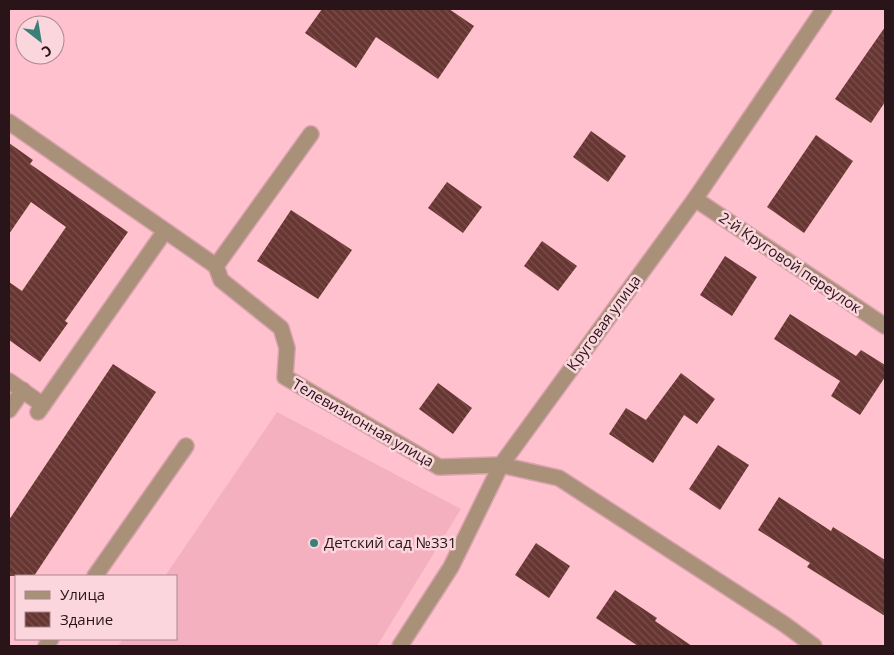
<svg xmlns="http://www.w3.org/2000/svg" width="894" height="655" viewBox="0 0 894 655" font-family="'Open Sans',sans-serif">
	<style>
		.built { fill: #f4b0be }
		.building { fill: url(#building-back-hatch) }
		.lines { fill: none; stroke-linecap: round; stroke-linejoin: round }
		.minor-casing { stroke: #d8a2ad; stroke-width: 18 }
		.minor { stroke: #a99078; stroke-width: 15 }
		.poi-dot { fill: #3a8078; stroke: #fcd6dd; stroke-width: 2 }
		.labels { text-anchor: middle; stroke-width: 5; stroke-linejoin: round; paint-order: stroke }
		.street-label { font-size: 15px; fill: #291419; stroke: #fcd6dd }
		.poi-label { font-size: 15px; fill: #291419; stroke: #fcd6dd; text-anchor: start }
	</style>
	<defs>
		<pattern id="building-back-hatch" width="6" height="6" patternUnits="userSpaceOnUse" patternTransform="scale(1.25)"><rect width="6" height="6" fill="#683632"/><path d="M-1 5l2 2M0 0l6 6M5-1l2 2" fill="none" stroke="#79504d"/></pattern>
	</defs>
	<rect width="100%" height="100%" fill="#ffc1cd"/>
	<!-- built -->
	<polygon class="built" points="277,412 461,509 377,646 118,646 123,639 176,639 176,576 165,576"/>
	<!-- building -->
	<g class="building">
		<polygon points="322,9 449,9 474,26 438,79 376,37 356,68 305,33"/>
		<polygon points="885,27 885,102 871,123 835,99"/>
		<polygon points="591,131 626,156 608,182 573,157"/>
		<polygon points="816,135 853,161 804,233 767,207"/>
		<polygon points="9,143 33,160 30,164 128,232 65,321 68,323 40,362 9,340 9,282 22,291 66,227 31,202 9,234"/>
		<polygon points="447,182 482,207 463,233 428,208"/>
		<polygon points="291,210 352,250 318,299 257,261"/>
		<polygon points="542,241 577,266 558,291 524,266"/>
		<polygon points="725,256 757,277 732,316 700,295"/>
		<polygon points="790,314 856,356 861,350 885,365 885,377 860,415 831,396 840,381 774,339"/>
		<polygon points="113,364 156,392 34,576 9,576 9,520"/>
		<polygon points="681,373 715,399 697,424 684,415 653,463 609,434 626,408 646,420"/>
		<polygon points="438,383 472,408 453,434 419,409"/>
		<polygon points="718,445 749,465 720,510 689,489"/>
		<polygon points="779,497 831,531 833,527 885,560 885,616 807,567 810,563 758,530"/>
		<polygon points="536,543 570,566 549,598 515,575"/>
		<polygon points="615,590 657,618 655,621 692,646 638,646 596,618"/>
	</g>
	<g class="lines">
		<defs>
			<g id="minor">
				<polyline points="9,122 216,266 221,280 281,328 287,348 285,377 439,467 501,465 559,478 784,624 814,646"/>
				<polyline points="695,199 885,326"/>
				<polyline points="216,266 311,134"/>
				<polyline points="9,381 43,405"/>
				<polyline points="9,410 23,390"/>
				<polyline points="38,412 165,231"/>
				<polyline points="95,576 186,446"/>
				<polyline points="46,646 51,639"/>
				<polyline points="400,646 451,567 501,465 695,199 824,9"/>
			</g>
		</defs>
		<!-- minor casing -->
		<use href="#minor" class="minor-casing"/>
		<!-- minor -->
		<use href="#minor" class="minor"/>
	</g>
	<!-- markers -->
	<circle class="poi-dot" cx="314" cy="543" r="5"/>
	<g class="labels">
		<!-- street labels -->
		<g class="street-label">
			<text transform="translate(790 263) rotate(34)" y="5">2-й Круговой переулок</text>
			<text transform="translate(604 323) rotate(-54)" y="5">Круговая улица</text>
			<text transform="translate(363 423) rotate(30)" y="5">Телевизионная улица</text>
		</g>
		<!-- poi labels -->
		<g class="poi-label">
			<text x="324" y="548">Детский сад №331</text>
		</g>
	</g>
	<!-- border -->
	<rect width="894" height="655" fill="none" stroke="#291419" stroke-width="20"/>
	<!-- legend -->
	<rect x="15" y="575" width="162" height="65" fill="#fcd6dd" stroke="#a8888f"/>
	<rect x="25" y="591" width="25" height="8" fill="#a99078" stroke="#a8888f"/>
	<text x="60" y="600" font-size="15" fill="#291419">Улица</text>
	<rect x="25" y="612" width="25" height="15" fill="url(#building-back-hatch)" stroke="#a8888f"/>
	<text x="60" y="625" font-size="15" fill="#291419">Здание</text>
	<!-- north arrow -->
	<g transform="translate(40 40) rotate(149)"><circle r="24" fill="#fcd6dd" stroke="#a8888f"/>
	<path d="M0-4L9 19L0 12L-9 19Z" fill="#3a8078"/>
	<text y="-8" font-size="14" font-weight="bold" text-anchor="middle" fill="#291419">С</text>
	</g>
</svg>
